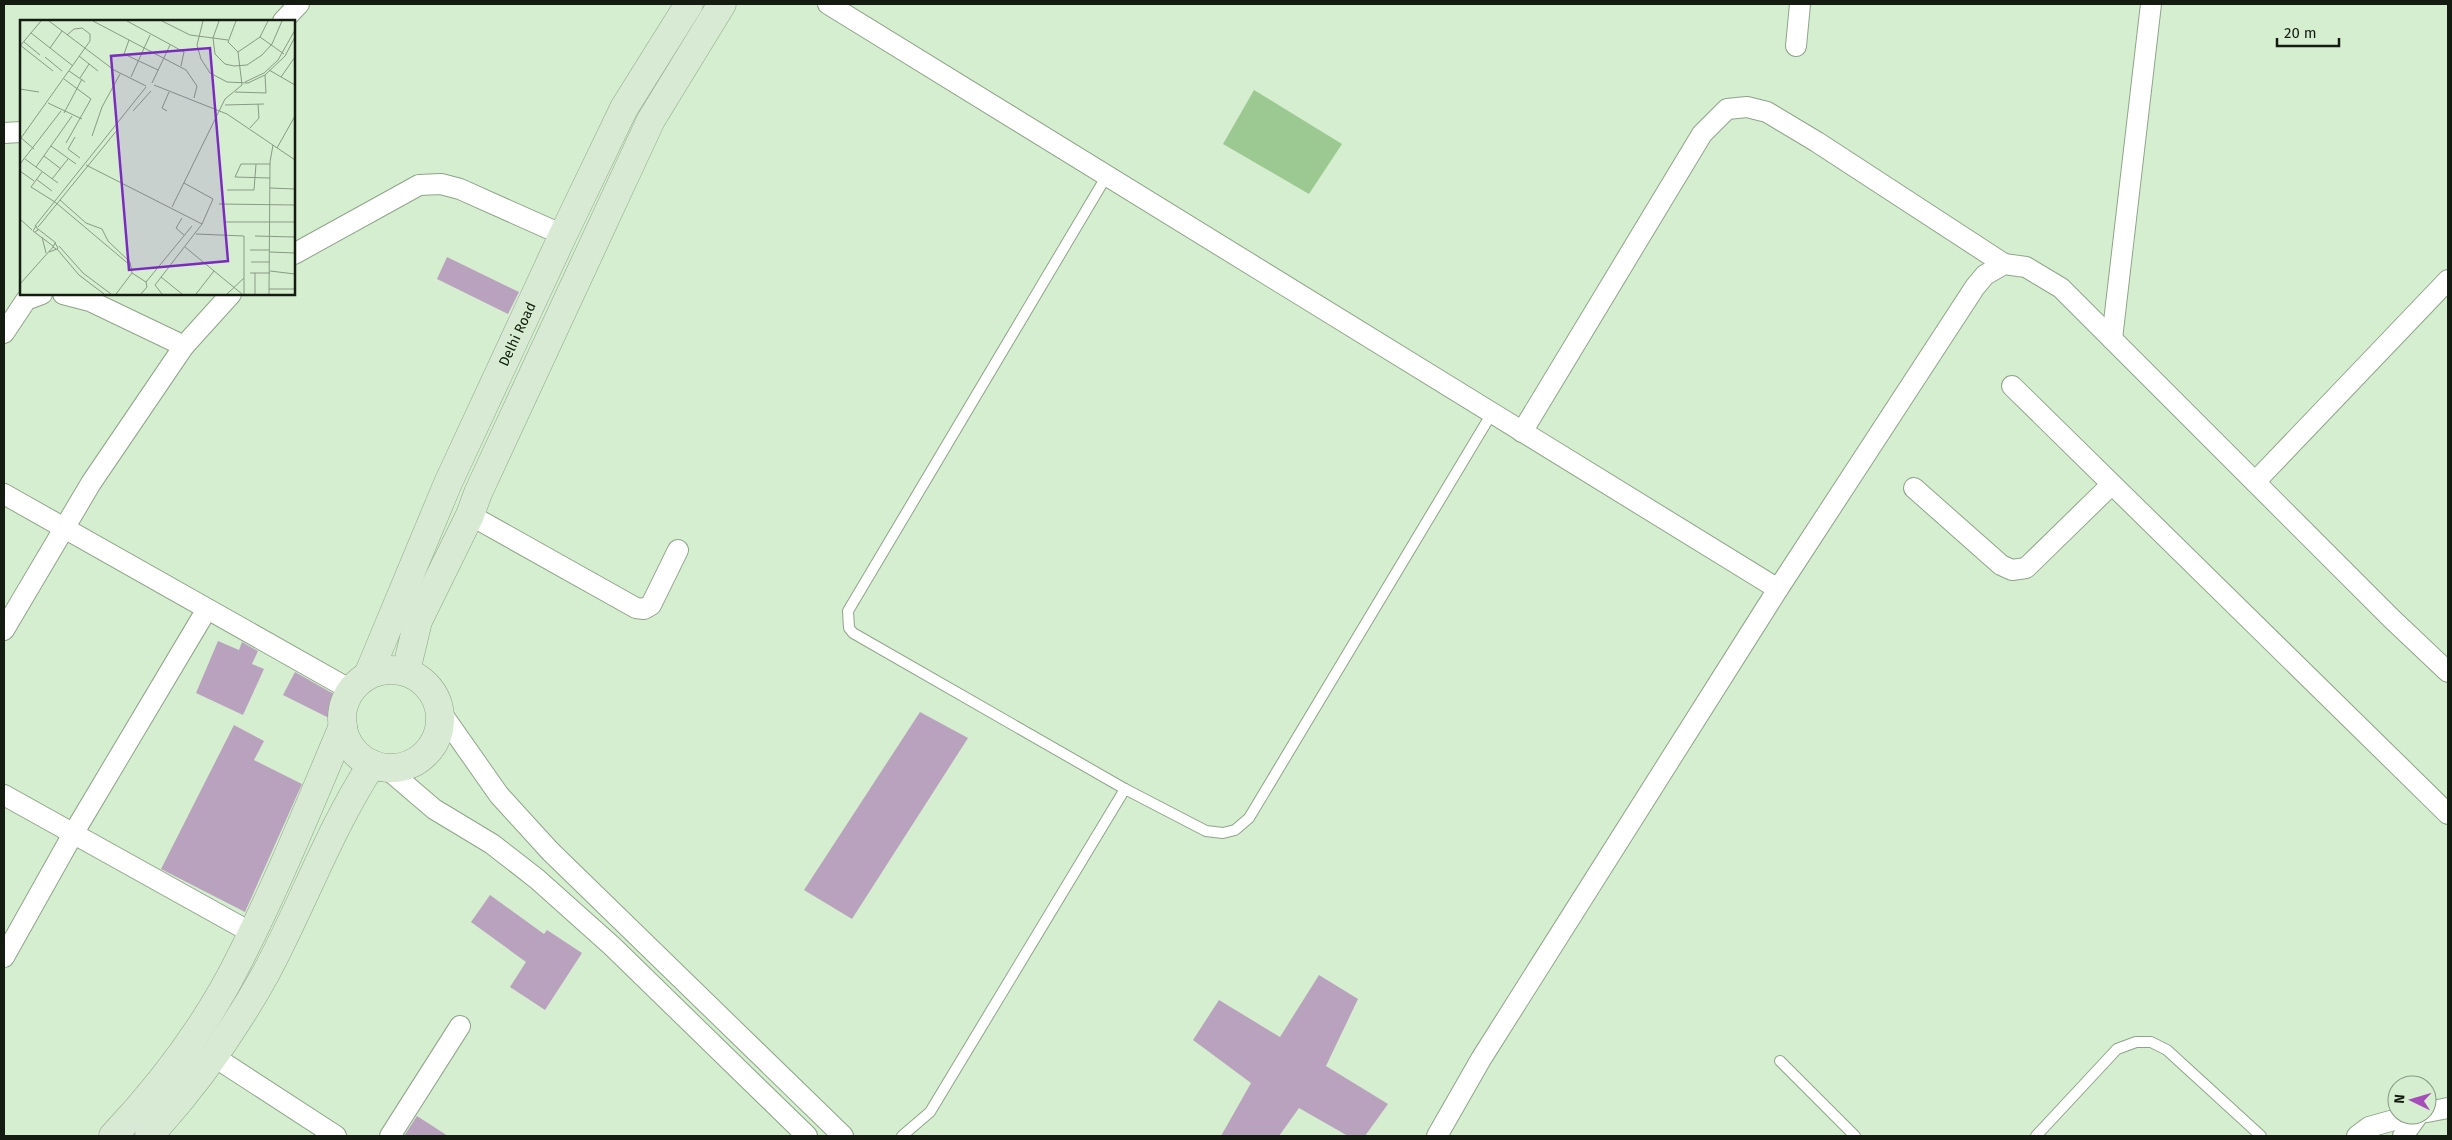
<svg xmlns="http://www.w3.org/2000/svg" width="2452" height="1140" viewBox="0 0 2452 1140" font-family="'Fira Sans',sans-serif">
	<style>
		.green { fill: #9cc991 }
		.building { fill: #b9a2be }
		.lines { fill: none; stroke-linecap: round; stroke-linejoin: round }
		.lane-casing { stroke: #8da488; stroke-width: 12 }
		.street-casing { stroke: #8da488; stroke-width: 22 }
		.secondary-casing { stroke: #8da488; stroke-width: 29 }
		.lane { stroke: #fff; stroke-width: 10 }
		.street { stroke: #fff; stroke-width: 20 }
		.secondary { stroke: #d8e9d4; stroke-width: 28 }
		.labels { text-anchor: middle; stroke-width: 4; stroke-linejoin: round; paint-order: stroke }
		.street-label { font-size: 14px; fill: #141c12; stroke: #d6eed0 }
		.inset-road { fill: none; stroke: #889a84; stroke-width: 1 }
		.view { fill: #7b2cbf; fill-opacity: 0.15; stroke: #7b2cbf; stroke-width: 2.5 }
		.inset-edge { fill: none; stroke: #141c12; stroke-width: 2.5 }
	</style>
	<rect width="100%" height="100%" fill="#d6eed0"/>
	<!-- green -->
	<polygon class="green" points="1254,90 1342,144 1309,194 1223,144"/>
	<!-- building -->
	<g class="building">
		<polygon points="447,257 519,292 508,314 437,279"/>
		<polygon points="218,641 239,650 242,642 258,651 252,664 264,669 243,715 196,693"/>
		<polygon points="295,672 339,697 329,718 283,695"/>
		<polygon points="920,712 968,738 852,919 804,890"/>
		<polygon points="234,725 264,741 254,760 302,784 245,912 161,869"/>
		<polygon points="490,895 544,934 547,930 582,953 545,1010 510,987 526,962 471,922"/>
		<polygon points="1319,975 1358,999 1326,1066 1388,1104 1365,1136 1348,1136 1299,1108 1279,1136 1221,1136 1251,1083 1193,1040 1219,1000 1280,1037"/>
		<polygon points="417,1116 448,1136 404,1136"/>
	</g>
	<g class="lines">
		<defs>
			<g id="lane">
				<polyline points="1106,177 848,611 849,628 853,633 1125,789 1206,831 1223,833 1235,830 1249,818 1492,413"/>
				<polyline points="1780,1061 1855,1136"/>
				<polyline points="902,1136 930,1112 1125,789"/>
				<polyline points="2036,1136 2117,1049 2136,1042 2151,1042 2167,1050 2261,1136"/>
			</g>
			<g id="street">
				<polyline points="828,4 1778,589"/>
				<polyline points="283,21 299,4"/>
				<polyline points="1796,46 1800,4"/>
				<polyline points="4,133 21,132"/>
				<polyline points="294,254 419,185 441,184 460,189 563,235"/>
				<polyline points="63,294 90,301 184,346"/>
				<polyline points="4,333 26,300 42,294"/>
				<polyline points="2112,339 2151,4"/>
				<polyline points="2012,386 2448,814"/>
				<polyline points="1522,432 1702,134 1727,109 1747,107 1767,112 1817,142 2004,264"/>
				<polyline points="2255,482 2448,280"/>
				<polyline points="1914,488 2001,565 2012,570 2026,568 2111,485"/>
				<polyline points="4,494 351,690"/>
				<polyline points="470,515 636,608 644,609 651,605 678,550"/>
				<polyline points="4,630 91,483 184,346 231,294"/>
				<polyline points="440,711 499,795 550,851 843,1136"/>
				<polyline points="386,768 434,809 492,844 537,879 612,946 807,1136"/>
				<polyline points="4,795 252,933"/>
				<polyline points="4,957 73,834 207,609"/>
				<polyline points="213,1056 336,1136"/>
				<polyline points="2427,1112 2448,1108"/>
				<polyline points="390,1136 460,1026"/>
				<polyline points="1437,1136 1481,1059 1778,589 1975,287 1985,275 2004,264 2026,267 2061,288 2392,619 2448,672"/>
				<polyline points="2357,1136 2369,1127 2412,1115"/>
				<polyline points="2403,1136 2418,1115"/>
			</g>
			<g id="secondary">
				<circle cx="391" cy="719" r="49"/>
				<polyline points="406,671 418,621 470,515 478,493 651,120 722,4"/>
				<polyline points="368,675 448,483 563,235 624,108 689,4"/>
				<path d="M113 1136C162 1084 208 1023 240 958 278 883 310 804 343 726"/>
				<path d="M149 1136C194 1087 234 1031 266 973 303 904 329 830 372 764"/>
			</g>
		</defs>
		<!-- lane casing -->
		<use href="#lane" class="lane-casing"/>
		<!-- street casing -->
		<use href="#street" class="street-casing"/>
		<!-- secondary casing -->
		<use href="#secondary" class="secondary-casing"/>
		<!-- lane -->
		<use href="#lane" class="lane"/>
		<!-- street -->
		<use href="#street" class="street"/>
		<!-- secondary -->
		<use href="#secondary" class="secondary"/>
	</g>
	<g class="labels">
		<!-- street labels -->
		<g class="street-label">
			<text transform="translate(517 334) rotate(-65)" y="5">Delhi Road</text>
		</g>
	</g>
	<!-- overview -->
	<g transform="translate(20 20)">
		<rect width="275" height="275" fill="#d6eed0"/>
		<path class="inset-road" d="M29 1 94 50 126 66M73 1 166 50 177 66 174 78M107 1 164 32 161 46M142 1 170 15 208 20M183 1 177 25 181 39 190 53 207 62 228 63 245 55 265 36 275 17M199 1 193 18 195 34 205 44 214 46 227 45 242 35 252 24 262 1M216 1 208 22 218 32 240 17 248 1M11 13 53 46M240 17 264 34M109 20 104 34 138 50M4 22 20 35M0 25 33 51M0 26 21 1M30 28 42 11M59 36 78 51M25 37 42 51M249 50 275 65M49 51 65 62M111 57 130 15M261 57 275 37M60 58 69 44M44 59 71 79 46 123M225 62 244 53 258 40 275 10M132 63 150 25M134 65 207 94 275 140M0 69 19 72M215 72 246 73 245 55M28 83 62 99M205 85 244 84M113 91 131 71M147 91 142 88 149 72M44 93 62 59M230 108 239 98 238 84M72 116 82 87 100 54M0 117 14 129M55 117 48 129 60 138M1 118 70 21V14L62 8 54 9 47 15M31 126 56 144M257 128 275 96M24 136 41 149M5 139 38 163M0 144 41 91M250 144H221L215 157 250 158M66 145 182 204 135 265 142 274M16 147 52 96M0 151 14 161M22 152 11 167 35 182 111 246M16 159 32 171M32 159 48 139M164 163 193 179 182 204M250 168 275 169M207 170H234L236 144M40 180 66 203 82 209 88 221 110 242 112 253 96 274M199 184 275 185M152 187 205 79 222 65 218 32M162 198 156 208 164 215M0 199 12 210M205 202H275M15 206 126 67M18 207 98 109M18 209 36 223M15 212 18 210 16 206 13 211 33 226M176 214 224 216V274M235 216 275 217M22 217 26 233M39 226 63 253 91 274M165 227 222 274M37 229 59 255 84 274M230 230H250M29 232 37 229 38 228 35 223 33 227 36 229M250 232 275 233M231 242H250M250 251 275 254M112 253 126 262M230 253H250M141 257 162 274M0 264 33 227M249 269H275M121 274 127 267 126 262 172 206M176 274 194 251M207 274 224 258M235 274V253M249 274 250 142 253 125"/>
		<path class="view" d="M190 28 208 241 109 250 91 36Z"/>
		<rect width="275" height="275" class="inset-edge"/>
	</g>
	<!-- border -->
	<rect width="2452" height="1140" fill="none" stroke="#141c12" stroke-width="10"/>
	<!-- north arrow -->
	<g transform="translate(2412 1100) rotate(275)"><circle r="24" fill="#d6eed0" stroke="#889a84"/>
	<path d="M0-4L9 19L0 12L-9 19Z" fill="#a74db9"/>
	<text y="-8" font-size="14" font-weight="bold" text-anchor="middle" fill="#141c12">N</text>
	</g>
	<!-- scale -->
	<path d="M2277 38v8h62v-8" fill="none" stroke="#141c12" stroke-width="2.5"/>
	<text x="2284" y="38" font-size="15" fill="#141c12" stroke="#d6eed0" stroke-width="4" paint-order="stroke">20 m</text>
</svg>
